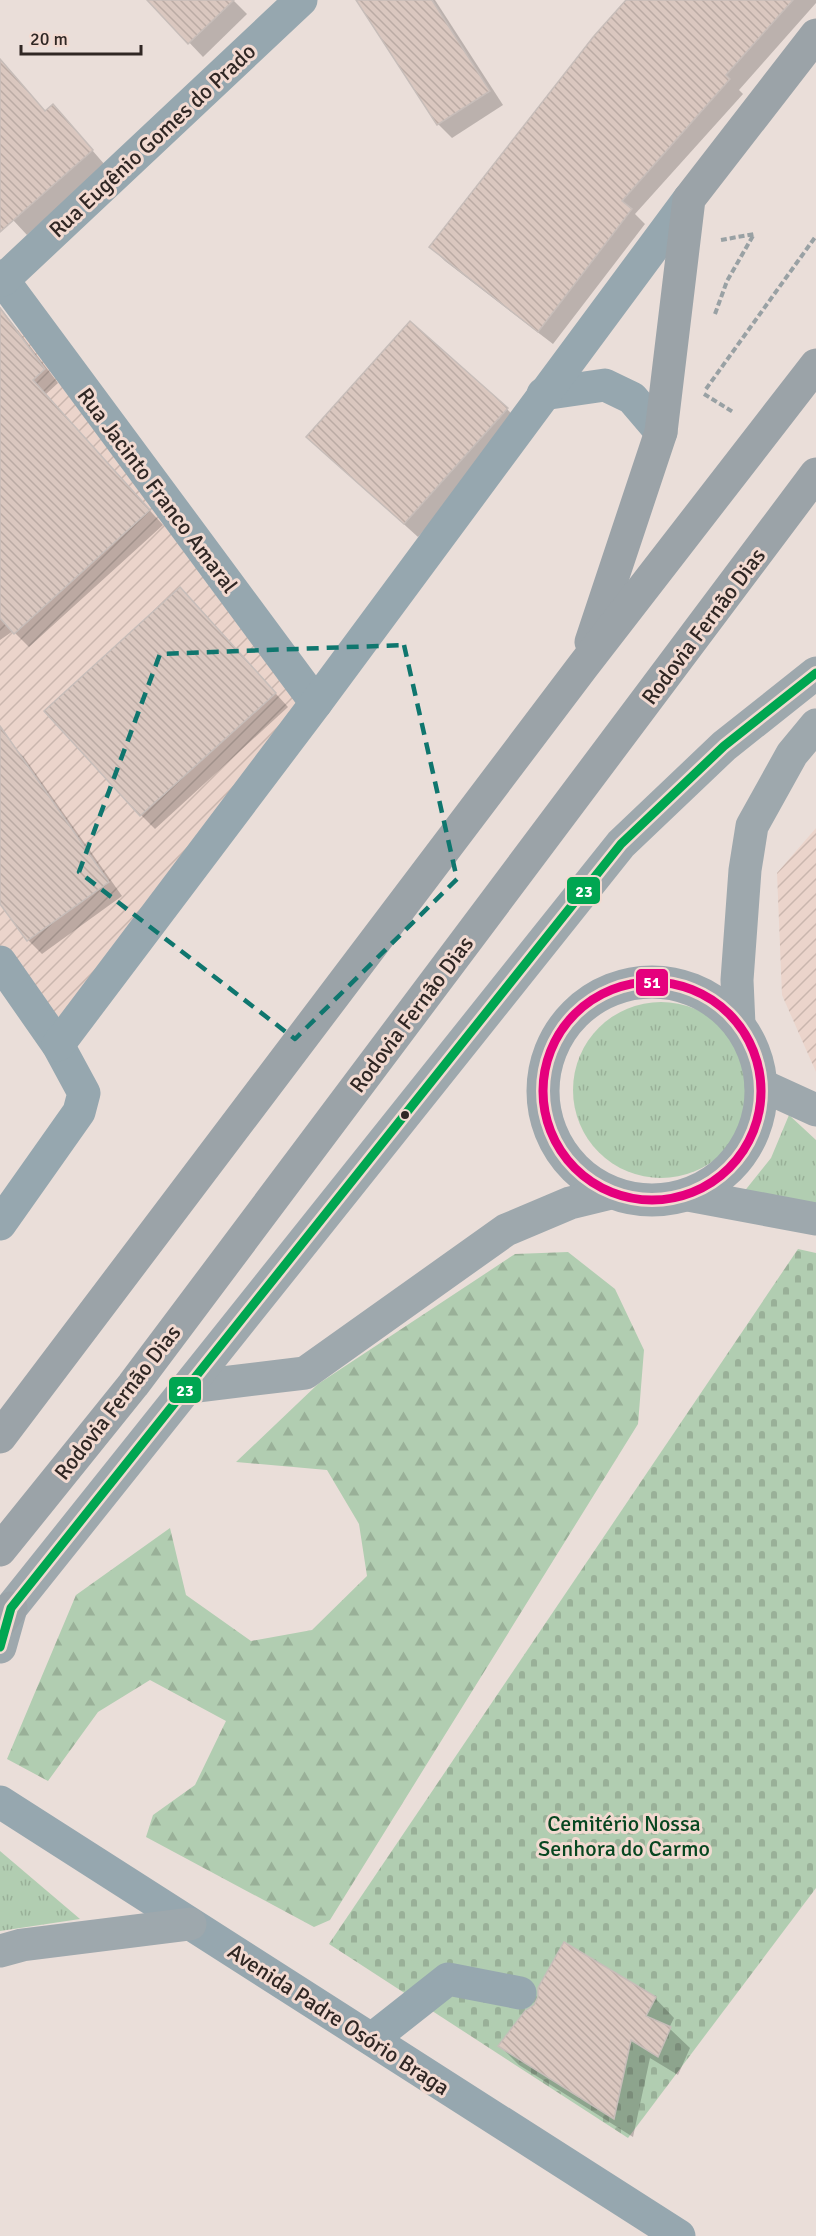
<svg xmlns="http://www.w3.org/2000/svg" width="816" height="2236" viewBox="0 0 816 2236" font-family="Signika,sans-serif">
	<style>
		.industrial { fill: url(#industrial-furrows) }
		.grass { fill: url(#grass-tufts) }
		.forest { fill: url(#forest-firs) }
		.cemetery { fill: url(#cemetery-stones) }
		.shadow { fill: #0003 }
		.building { fill: url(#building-back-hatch); stroke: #c7bdb9; stroke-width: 1.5 }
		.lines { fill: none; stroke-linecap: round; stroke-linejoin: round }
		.path { stroke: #99a1a4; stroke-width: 4; stroke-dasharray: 6 3; stroke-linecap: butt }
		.minor { stroke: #96a7af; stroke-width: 33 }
		.major { stroke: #9ea8ad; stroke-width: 33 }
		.highway { stroke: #9ba3a8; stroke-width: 33 }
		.bus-1-casing { stroke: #f2dad1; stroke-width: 14 }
		.bus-2-casing { stroke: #f2dad1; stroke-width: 14 }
		.bus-1 { stroke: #e5007d; stroke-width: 9 }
		.bus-2 { stroke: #00a651; stroke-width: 9 }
		.marked { fill: none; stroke: #0f766e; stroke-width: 4.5; stroke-dasharray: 12 8; stroke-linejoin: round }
		.bus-dot { fill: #302724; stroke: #f2dad1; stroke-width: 2 }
		.labels { text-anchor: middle; stroke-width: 6; stroke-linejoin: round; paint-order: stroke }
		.street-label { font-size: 22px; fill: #302724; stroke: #f2dad1 }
		.park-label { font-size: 22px; fill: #074620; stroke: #f2dad1 }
		.line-badge { stroke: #f2dad1; stroke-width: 2 }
		.badge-label { font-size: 16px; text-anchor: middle; font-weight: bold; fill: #fff }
	</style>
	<defs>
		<pattern id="industrial-furrows" width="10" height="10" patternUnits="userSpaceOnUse" patternTransform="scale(1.5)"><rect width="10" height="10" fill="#ebd4cb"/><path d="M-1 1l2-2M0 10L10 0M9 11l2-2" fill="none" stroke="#cab6ae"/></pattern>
		<pattern id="grass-tufts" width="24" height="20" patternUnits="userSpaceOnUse" patternTransform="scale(1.5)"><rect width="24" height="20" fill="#b1cdb1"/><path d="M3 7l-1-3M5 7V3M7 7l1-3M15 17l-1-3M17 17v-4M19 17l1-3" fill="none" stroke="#99b098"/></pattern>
		<pattern id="forest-firs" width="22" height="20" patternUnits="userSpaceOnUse" patternTransform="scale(1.5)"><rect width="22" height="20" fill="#b1cdb1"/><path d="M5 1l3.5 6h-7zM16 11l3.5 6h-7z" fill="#99b098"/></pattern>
		<pattern id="cemetery-stones" width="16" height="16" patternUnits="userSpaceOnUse" patternTransform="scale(1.5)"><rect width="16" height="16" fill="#b1cdb1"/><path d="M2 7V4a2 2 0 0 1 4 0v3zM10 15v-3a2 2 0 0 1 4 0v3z" fill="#99b098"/></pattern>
		<pattern id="building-back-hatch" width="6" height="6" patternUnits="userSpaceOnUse" patternTransform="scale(1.5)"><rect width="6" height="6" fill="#dac7bf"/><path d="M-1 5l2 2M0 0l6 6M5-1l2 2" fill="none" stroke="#bbaba4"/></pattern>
	</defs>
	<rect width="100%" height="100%" fill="#eaded9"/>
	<!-- industrial -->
	<g class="industrial">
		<polygon points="32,319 316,703 58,1045 0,962 0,343"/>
		<polygon points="816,828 816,1072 782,995 777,873"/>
	</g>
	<!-- grass -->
	<g class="grass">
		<circle cx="661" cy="1090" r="88"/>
		<polygon points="789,1115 816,1140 816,1213 739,1198 771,1158"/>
		<polygon points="0,1851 80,1919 0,1931"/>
	</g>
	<!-- forest -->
	<polygon class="forest" points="568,1252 615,1289 644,1350 638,1424 330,1920 314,1927 146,1837 153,1815 195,1785 226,1721 150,1680 98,1712 48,1781 7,1759 76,1595 170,1528 186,1595 251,1641 312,1630 367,1576 359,1524 327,1470 236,1462 318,1384 515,1254"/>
	<!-- cemetery -->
	<polygon class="cemetery" points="798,1249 816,1253 816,1888 628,2138 329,1944"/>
	<!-- shadow -->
	<g class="shadow">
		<polygon points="149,0 233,0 247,14 203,57"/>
		<polygon points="379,0 435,0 503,105 452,138 438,124 364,10"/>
		<polygon points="628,0 816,0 816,3 739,90 743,94 635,214 645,224 553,344 445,261 431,247"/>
		<polygon points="0,59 46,112 66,120 105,165 27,235 0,206"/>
		<polygon points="0,307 58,383 45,395 163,525 29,647 13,631 0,640"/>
		<polygon points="507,409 520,423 418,537 322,450"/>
		<polygon points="180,589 288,707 155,829 141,815"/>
		<polygon points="0,734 24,757 122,896 42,954 28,940 0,900"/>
		<polygon points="655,1998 674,2018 669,2028 690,2048 678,2075 650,2058 633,2137 519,2065 500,2046"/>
	</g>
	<!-- building -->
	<g class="building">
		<polygon points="147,0 234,0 188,44"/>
		<polygon points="356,0 432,0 490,91 437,125"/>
		<polygon points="626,0 793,0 726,75 730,79 622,201 632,209 538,332 429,247 594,36"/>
		<polygon points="0,59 45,111 53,104 93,150 0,232"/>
		<polygon points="0,308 45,369 33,380 150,510 14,634 0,618"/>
		<polygon points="410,321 508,408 404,524 306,437"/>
		<polygon points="180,587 276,693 140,816 44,711"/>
		<polygon points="0,726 109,882 27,941 0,904"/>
		<polygon points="564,1942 656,1997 646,2016 671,2027 658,2057 631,2040 614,2119 498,2046 525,2011 534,2005 538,1997 538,1988"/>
	</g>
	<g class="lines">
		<!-- path -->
		<g class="path">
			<polyline points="715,314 727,281 754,234 721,240"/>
			<polyline points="706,389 816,236"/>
			<polyline points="704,394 733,412"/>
		</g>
		<!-- minor -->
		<g class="minor">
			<polyline points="0,276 316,703"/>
			<polyline points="3,280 301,0"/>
			<polyline points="543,394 605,385 632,398 661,432"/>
			<polyline points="0,962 58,1045 84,1093 79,1112 0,1224"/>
			<polyline points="58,1045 316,703 689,199"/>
			<polyline points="0,1802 679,2236"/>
			<polyline points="372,2039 448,1979 520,1993"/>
		</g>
		<!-- major -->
		<g class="major">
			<circle cx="652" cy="1091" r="109"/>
			<polyline points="739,1025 737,980 745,870 752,826 792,754 816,725"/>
			<polyline points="761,1085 816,1110"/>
			<polyline points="688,1195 816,1219"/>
			<polyline points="189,1387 305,1373 506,1230 570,1203 611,1193"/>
			<polyline points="0,1647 11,1608 621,844 724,746 816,673"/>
			<polyline points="0,1951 22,1945 190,1924"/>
		</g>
		<!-- highway -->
		<g class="highway">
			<polyline points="591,642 661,432 689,199 816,35"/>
			<polyline points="0,1437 583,666 816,365"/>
			<polyline points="0,1550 133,1385 816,474"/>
			<polyline points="0,1622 11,1608"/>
		</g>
		<defs>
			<circle id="bus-1" cx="652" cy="1091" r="109"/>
			<polyline id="bus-2" points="0,1647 11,1608 621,844 724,746 816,673"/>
		</defs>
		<!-- bus-1 casing -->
		<use href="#bus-1" class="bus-1-casing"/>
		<!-- bus-2 casing -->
		<use href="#bus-2" class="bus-2-casing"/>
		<!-- bus-1 -->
		<use href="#bus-1" class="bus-1"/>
		<!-- bus-2 -->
		<use href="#bus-2" class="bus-2"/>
	</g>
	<!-- marked area -->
	<path class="marked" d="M404 645 457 879 295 1039 79 872 160 654Z"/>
	<!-- markers -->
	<circle class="bus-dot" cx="405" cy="1115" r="5"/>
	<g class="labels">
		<!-- street labels -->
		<g class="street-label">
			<text transform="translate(152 140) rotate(-43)" y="8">Rua Eugênio Gomes do Prado</text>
			<text transform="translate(158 490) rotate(53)" y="8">Rua Jacinto Franco Amaral</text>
			<text transform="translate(703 626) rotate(-53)" y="8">Rodovia Fernão Dias</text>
			<text transform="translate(411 1014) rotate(-53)" y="8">Rodovia Fernão Dias</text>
			<text transform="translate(117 1402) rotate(-52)" y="8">Rodovia Fernão Dias</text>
			<text transform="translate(339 2019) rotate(33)" y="8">Avenida Padre Osório Braga</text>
		</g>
		<!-- park labels -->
		<g class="park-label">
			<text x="624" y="1831">Cemitério Nossa<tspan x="624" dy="25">Senhora do Carmo</tspan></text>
		</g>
	</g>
	<g class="line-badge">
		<rect x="566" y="876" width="35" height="29" rx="6" fill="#00a651"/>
		<rect x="635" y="968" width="34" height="29" rx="6" fill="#e5007d"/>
		<rect x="168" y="1376" width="34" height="28" rx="6" fill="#00a651"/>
	</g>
	<g class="badge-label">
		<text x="584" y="897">23</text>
		<text x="652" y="988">51</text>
		<text x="185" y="1396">23</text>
	</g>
	<!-- scale -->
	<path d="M21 45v9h120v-9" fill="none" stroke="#302724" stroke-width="3"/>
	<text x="30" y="45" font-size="18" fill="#302724" stroke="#f2dad1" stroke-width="4.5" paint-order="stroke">20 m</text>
</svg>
